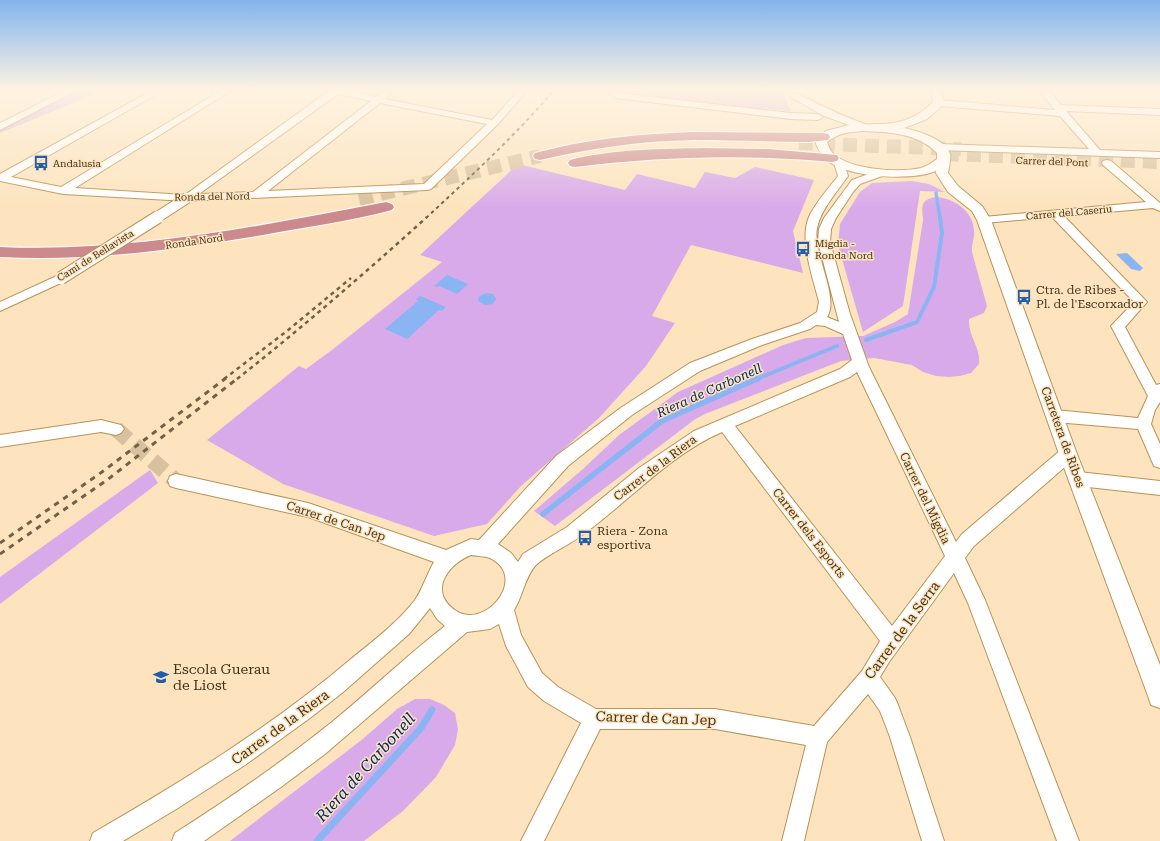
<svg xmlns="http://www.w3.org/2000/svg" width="1160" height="841" viewBox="0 0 1160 841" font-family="'Roboto Serif',serif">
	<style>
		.green { fill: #d9aaea }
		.water { fill: #8ab5f2 }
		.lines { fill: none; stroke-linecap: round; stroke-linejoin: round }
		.stream-far3 { stroke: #8ab5f2; stroke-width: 3.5 }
		.stream-far2 { stroke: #8ab5f2; stroke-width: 4 }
		.stream-far1 { stroke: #8ab5f2; stroke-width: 5.5 }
		.stream { stroke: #8ab5f2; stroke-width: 7 }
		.minor-tunnel { stroke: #d8c19e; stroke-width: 16; stroke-dasharray: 16 8; stroke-linecap: butt }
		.trunk-tunnel { stroke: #d8c19e; stroke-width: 14; stroke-dasharray: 14 8; stroke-linecap: butt }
		.minor-casing { stroke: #b99255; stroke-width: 2 }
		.tertiary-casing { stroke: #b99255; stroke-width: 2 }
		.trunk-casing { stroke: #fff; stroke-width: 2 }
		.minor { fill: #fff; fill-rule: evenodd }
		.tertiary { fill: #fff; fill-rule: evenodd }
		.trunk { fill: #cc8a8e; fill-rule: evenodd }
		.rail-far2 { stroke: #736144; stroke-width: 2; stroke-dasharray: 3.5 3.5; stroke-linecap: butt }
		.rail-far1 { stroke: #736144; stroke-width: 2.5; stroke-dasharray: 4 4; stroke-linecap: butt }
		.rail { stroke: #736144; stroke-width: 3; stroke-dasharray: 5.5 5.5; stroke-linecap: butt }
		.minor-bridge-far1-casing { stroke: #b99255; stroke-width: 12; stroke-linecap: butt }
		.minor-bridge-casing { stroke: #b99255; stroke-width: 14; stroke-linecap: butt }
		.minor-bridge-far1 { stroke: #fff; stroke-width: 10 }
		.minor-bridge { stroke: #fff; stroke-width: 12 }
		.labels { text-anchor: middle; stroke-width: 3; stroke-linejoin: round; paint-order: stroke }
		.far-street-label { font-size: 10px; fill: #45351b; stroke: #fde4bf }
		.far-poi-label { font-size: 10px; fill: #45351b; stroke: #fde4bf; text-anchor: start }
		.poi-label { font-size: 12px; fill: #45351b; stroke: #fde4bf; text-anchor: start }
		.street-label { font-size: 12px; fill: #45351b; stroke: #fde4bf }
		.water-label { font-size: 13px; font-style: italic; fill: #002e6b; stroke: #fde4bf }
		.near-street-label { font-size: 14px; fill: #45351b; stroke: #fde4bf }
		.near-poi-label { font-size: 14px; fill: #45351b; stroke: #fde4bf; text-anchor: start }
		.near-water-label { font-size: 16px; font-style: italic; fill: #002e6b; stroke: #fde4bf }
	</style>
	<rect width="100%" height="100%" fill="#fde4bf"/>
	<!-- green -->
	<g class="green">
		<polygon points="77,90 105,90 0,133 0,128"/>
		<polygon points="613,90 783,90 790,111 613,92"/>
		<polygon points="518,164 625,190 637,174 695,188 705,172 735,178 755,167 814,180 793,231 803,273 691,245 652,316 675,323 646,366 599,418 521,486 487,524 434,536 283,484 207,440 299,366 306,369 332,350 442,262 420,255"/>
		<polygon points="912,181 929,184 945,192 920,191 903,306 863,332 838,245 840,224 860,192 872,183"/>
		<path d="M935 197C952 197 974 211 974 231 975 238 971 245 972 252L987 306 984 313 969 319C968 337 981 347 979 364L971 373 960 376 949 377 936 376 923 372 912 365 874 358 841 361 705 414 694 420 555 526 534 511 583 469 619 435 678 392 783 345 806 338 863 336 895 322 908 314 923 220C922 207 920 200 935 197Z"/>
		<polygon points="150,470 158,483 0,604 0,577"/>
		<polygon points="415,699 430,699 444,705 455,713 458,729 455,745 436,777 403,811 364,841 230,841 364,738 397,709"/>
	</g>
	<!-- water -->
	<g class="water">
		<polygon points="1127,253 1143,268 1140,271 1131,269 1116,254"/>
		<polygon points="447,275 468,284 457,294 439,286 437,287 434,286"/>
		<path d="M487 293 493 294 496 299 493 304 485 305 478 301C478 296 482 294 487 293Z"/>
		<polygon points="420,296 446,307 442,311 439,310 407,339 385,329 418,301 416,299"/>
	</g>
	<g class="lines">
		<!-- stream-far3 -->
		<polyline class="stream-far3" points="936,193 940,218"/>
		<!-- stream-far2 -->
		<g class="stream-far2">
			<polyline points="866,340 917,322 934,287 942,233 940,217"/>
			<polyline points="757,379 837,346"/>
		</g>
		<!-- stream-far1 -->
		<polyline class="stream-far1" points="543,514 662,421 759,378"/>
		<!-- stream -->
		<polyline class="stream" points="317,841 421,728 432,710"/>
		<!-- minor-tunnel -->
		<polyline class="minor-tunnel" points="116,429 176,481"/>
		<!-- trunk-tunnel -->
		<g class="trunk-tunnel">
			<polyline points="799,143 961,149"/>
			<polyline points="945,154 1160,162"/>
			<polyline points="359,199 540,156"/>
		</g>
		<defs>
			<g id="minor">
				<polygon points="66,90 77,90 0,130 0,123"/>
				<path d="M153 90H164L11 177 61 187 222 90H232L75 188 185 195 330 90H346L376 97 385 90H395L385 99 492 120 519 90H528L497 125 431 189 427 190 187 201 63 194 0 181V174ZM338 94 371 101 253 192 199 194ZM380 103 487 124 424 184 268 191Z"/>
				<polygon points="605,90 615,90 618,93 791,113 818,114 823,117 818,120 791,119 616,98"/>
				<polygon points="1039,90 1048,90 1061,105 1160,109 1160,115 1066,111 1100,150 1160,152 1160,158 939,150 934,147 939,144 1089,149 1060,116 939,106 934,103 939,100 1055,110"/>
				<path d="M839 160 844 163 848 176C837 192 821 209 817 228 812 252 840 298 827 317L839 322 818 242 819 229 824 218 852 180 877 171H885L886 173 885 175 860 184 853 192 836 218 831 229 830 242 850 314 869 367 956 542 962 534 1062 449 1068 448 1074 449 1076 454 1074 459 974 546 965 558 985 600 1079 841H1057L968 603 954 573 889 662 880 677 895 698 898 705 910 737 944 841H922L890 737 880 711 868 694 827 742 804 841H782L806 745 715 729H600L544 841H521L581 723 544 701 528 687 506 646 499 624 490 629 467 632 325 754 281 787 214 834 204 841H172L175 833C229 799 282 762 332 722 370 691 406 656 445 626L437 619 430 608 409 634 342 693 310 718 245 765 178 808 123 841H90L93 833C183 781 271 727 351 659 373 641 397 623 415 600 423 588 427 574 434 562L308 517 176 488 170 486 168 481 170 476 176 474 308 503 446 550 471 539 479 540 556 456 622 407 690 363 752 339 800 323 817 312 819 302C813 278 799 240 809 217 815 203 829 188 838 176L834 163ZM816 325 825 326 843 334 852 360 840 369 694 431 639 468 567 527 523 554 518 562 511 553 498 544 568 466 632 415 700 371 762 345 810 329ZM857 372 945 556 892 626 735 426 850 377ZM722 432 880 641 862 671 814 726 715 709H596L558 687 542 673 521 635 514 610C523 596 524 579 535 566 542 558 568 545 578 538 627 504 667 456 722 432ZM471 555C477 556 484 556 490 558 531 578 481 636 451 607 429 587 452 562 471 555Z"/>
				<polygon points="1107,160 1111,161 1160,203 1160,211 1153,208 1064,216 1147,302 1125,327 1156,385 1160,384 1160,402 1155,410 1151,424 1160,444 1160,468 1154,466 1138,429 1055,422 1050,420 1048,416 1050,412 1055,410 1138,418 1148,396 1111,326 1134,302 1052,217 984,223 980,222 978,220 980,218 984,217 1146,202 1103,165 1102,163 1103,161"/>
				<polygon points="61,274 65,275 67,278 65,281 0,311 0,302"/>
				<polygon points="101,420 121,425 124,429 121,433 116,435 101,432 0,447 0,435"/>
				<polygon points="1079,472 1160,481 1160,495 1079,486 1073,484 1071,479 1073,474"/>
			</g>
			<path id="tertiary" d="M931 90H941L944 103 943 105 927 119 904 128C917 131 946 139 950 154 951 160 949 167 948 173L958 186 982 206 991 220 1077 454 1160 665V708L1151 705 1148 696 1059 454 977 220 972 211 948 192 936 173V171C911 181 850 178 828 161 821 155 818 150 815 141L826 131 849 125 824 116 789 96 794 93 798 94C820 105 842 116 865 124 868 125 872 124 875 124 897 125 917 119 933 102ZM863 131C889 132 918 133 937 153V159C932 163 927 166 921 168 899 173 845 170 831 151 829 148 828 145 827 142 838 133 849 132 863 131Z"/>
			<g id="trunk">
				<path d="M692 132 823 133 828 134 830 137 828 140 809 142C771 142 732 140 694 140 641 141 591 148 540 160L535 159 533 156 535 153C587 139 638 134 692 132Z"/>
				<path d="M704 148 768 149 837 155 839 158 837 161 832 162C746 154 661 156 575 167L570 166 568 163 570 160C612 149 660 149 704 148Z"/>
				<path d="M386 202 392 204 394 207 392 210C350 221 306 227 263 235 177 249 88 262 0 257V247C129 253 260 226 386 202Z"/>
			</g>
		</defs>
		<!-- minor casing -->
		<use href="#minor" class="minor-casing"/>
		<!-- tertiary casing -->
		<use href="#tertiary" class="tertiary-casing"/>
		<!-- trunk casing -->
		<use href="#trunk" class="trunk-casing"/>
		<!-- minor -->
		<use href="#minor" class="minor"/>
		<!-- tertiary -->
		<use href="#tertiary" class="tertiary"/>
		<!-- trunk -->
		<use href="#trunk" class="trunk"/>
		<!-- rail-far2 -->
		<path class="rail-far2" d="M426 218C470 177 515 136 554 90"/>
		<!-- rail-far1 -->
		<g class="rail-far1">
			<polyline points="224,379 287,331 351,278"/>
			<path d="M237 379C303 327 365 273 427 217"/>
		</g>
		<!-- rail -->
		<g class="rail">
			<polyline points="0,543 102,472 226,378"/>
			<polyline points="0,554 107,480 238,378"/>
		</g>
		<defs>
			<polyline id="minor-bridge-far1" points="156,218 187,198"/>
			<polyline id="minor-bridge" points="61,278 158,217"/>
		</defs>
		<!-- minor-bridge-far1 casing -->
		<use href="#minor-bridge-far1" class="minor-bridge-far1-casing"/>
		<!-- minor-bridge casing -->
		<use href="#minor-bridge" class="minor-bridge-casing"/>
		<!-- minor-bridge-far1 -->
		<use href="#minor-bridge-far1" class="minor-bridge-far1"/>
		<!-- minor-bridge -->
		<use href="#minor-bridge" class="minor-bridge"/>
	</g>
	<!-- sky -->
	<linearGradient id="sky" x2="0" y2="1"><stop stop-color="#82b4ec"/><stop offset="0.43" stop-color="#fef3e2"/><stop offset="1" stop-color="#fef3e2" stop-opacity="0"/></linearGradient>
	<rect width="1160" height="208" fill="url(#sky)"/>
	<!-- icons -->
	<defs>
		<symbol id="bus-bare" viewBox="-9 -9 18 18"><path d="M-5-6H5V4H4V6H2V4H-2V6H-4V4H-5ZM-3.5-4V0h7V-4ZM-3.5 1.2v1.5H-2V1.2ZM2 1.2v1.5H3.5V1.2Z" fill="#205dae" stroke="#fde4bf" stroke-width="2.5" paint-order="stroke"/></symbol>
		<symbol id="school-bare" viewBox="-9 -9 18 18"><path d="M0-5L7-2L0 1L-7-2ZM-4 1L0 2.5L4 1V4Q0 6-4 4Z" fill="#205dae" stroke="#fde4bf" stroke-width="2.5" paint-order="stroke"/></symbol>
	</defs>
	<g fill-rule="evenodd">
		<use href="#bus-bare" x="30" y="152" width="22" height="22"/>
		<use href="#bus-bare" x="792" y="238" width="22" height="22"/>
		<use href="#bus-bare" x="1013" y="286" width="22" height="22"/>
		<use href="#bus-bare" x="574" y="527" width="22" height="22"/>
		<use href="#school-bare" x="150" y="666" width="22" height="22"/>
	</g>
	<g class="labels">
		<!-- far-street labels -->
		<g class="far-street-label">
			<text transform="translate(1052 161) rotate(2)" y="4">Carrer del Pont</text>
			<text transform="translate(212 196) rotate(-1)" y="4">Ronda del Nord</text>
			<text transform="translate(1069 212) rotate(-5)" y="4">Carrer del Caseriu</text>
			<text transform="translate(194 241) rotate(-8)" y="4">Ronda Nord</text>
			<text transform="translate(95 255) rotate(-32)" y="4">Camí de Bellavista</text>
		</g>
		<!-- far-poi labels -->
		<g class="far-poi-label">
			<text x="53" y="167">Andalusia</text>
			<text x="815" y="247">Migdia -<tspan x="815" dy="12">Ronda Nord</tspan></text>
		</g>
		<!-- poi labels -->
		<g class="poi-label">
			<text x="1036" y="294">Ctra. de Ribes -<tspan x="1036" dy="14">Pl. de l'Escorxador</tspan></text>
			<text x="597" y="535">Riera - Zona<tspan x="597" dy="14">esportiva</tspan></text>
		</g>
		<!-- street labels -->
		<g class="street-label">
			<text transform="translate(1063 437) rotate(70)" y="4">Carretera de Ribes</text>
			<text transform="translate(655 468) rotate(-37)" y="4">Carrer de la Riera</text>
			<text transform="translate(925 498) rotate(64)" y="4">Carrer del Migdia</text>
			<text transform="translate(336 521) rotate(18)" y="4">Carrer de Can Jep</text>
			<text transform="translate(809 533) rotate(52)" y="4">Carrer dels Esports</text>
		</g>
		<!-- water labels -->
		<g class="water-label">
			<text transform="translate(709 390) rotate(-24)" y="5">Riera de Carbonell</text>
		</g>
		<!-- near-street labels -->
		<g class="near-street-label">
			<text transform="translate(902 630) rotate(-54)" y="5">Carrer de la Serra</text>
			<text transform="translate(656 718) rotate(2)" y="5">Carrer de Can Jep</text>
			<text transform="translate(280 727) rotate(-36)" y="5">Carrer de la Riera</text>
		</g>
		<!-- near-poi labels -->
		<g class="near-poi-label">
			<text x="173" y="674">Escola Guerau<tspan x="173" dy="16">de Liost</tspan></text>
		</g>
		<!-- near-water labels -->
		<g class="near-water-label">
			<text transform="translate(365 767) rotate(-48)" y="6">Riera de Carbonell</text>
		</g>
	</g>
</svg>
